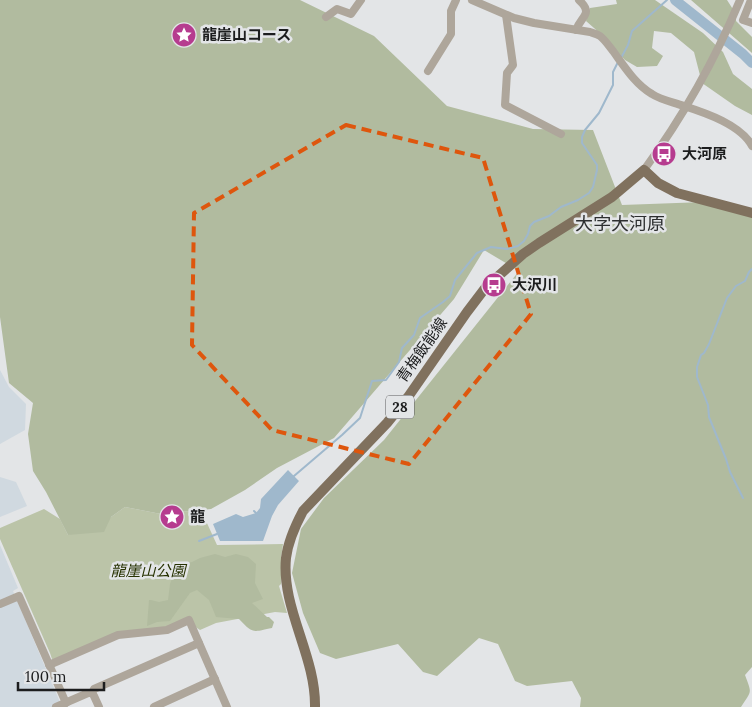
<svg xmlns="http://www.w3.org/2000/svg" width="752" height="707" viewBox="0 0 752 707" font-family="Lora,'Noto Sans JP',serif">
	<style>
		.built { fill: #d0d9e0 }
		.green { fill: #bbc4a8 }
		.forest { fill: #b1bb9f }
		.water { fill: #9fb8cc }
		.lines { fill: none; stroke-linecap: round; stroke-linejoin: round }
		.stream { stroke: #9fb8cc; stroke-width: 2 }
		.river { stroke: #9fb8cc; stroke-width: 10 }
		.minor { stroke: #aea69b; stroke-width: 8 }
		.major { stroke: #80715e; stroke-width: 10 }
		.marked { fill: none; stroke: #de560d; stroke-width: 4; stroke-dasharray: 10 6; stroke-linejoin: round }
		.labels { text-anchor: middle; stroke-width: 5; stroke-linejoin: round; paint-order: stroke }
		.shield { fill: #e3e5e7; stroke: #58595a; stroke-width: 1 }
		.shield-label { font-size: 14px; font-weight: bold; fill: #1c1d1e }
		.poi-label { font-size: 15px; font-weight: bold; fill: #1c1d1e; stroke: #e3e5e7; text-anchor: start }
		.street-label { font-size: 15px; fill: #1c1d1e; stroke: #e3e5e7 }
		.park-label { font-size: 15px; font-style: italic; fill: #273202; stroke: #e3e5e7 }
		.quarter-label { font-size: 18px; fill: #2d2f30; stroke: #e3e5e7 }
	</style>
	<rect width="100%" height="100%" fill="#e3e5e7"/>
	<!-- built -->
	<g class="built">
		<polygon points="0,370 9,387 26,404 25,430 0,444"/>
		<polygon points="0,477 16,482 27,506 0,517"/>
		<polygon points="0,545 18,588 13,591 62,707 0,707"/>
	</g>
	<!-- green -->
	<polygon class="green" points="125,507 161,514 201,510 217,545 283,544 281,558 281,584 279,586 287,613 275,612 216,623 200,630 194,626 193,624 143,630 55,660 52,659 50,653 0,539 0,528 44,509 60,519 68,535 111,517"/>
	<!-- forest -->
	<g class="forest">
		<path d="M0 0H300L374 36 447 106 533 129 593 130 622 205 704 202 752 217V667L745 675C752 694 752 690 741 707H580L581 698 572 681 527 686 515 681 498 644 479 638 437 676 423 672 398 644 336 659 320 653 303 613 292 573 301 529 324 498 384 440 519 271 484 250 454 299 334 438 277 468 245 490 211 509 161 514 125 507 111 517 104 532 68 535 46 492 33 471 28 434 33 403 9 383 0 317Z"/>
		<polygon points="616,0 655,0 703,33 723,52 733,74 752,89 752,115 735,106 702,83 694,52 671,33 654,31 652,48 663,56 657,66 637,67 625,60 602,35 586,21 590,8 617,4"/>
		<polygon points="691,0 727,0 736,14 736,21 752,37 752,53"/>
		<path d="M215 554 225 557 236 554 248 557 256 564 255 583 263 599 252 603 267 617H269L274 622 272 628C253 632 253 634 239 619L216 617 209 600 197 590 190 593 170 621 157 622 147 626 149 600H151L159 602 168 600 170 584 174 573 183 564 192 562 200 558Z"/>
	</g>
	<!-- water -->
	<polygon class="water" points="288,470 299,481 278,505 272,516 263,541 220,541 213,524 236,514 243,517 256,513 260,508 261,499"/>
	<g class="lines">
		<!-- stream -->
		<g class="stream">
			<polyline points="621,58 628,45 632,31 667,0"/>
			<polyline points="294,476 342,435 360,418 372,381 386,380 399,362 402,348 414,335 420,318 443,302 450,296 455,280 477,253 491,247 507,249 518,246 524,241 528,234 530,226 534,222 549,216 561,207 578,200 589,193 593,187 597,170 597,165 582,143 582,137 585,130 599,113 613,85 613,72 618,62"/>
			<polyline points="743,498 730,472 726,459 709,417 708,405 697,377 697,367 701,355 704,353 709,344 727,298 736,286 745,281 749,272 752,269"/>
			<polyline points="254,511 256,513"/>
			<polyline points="199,541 217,534"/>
		</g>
		<!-- river -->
		<polyline class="river" points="675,0 743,54 752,63"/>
		<!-- minor -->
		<g class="minor">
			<path d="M472 0 514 18 534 23 590 32C593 33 597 34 600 36 605 40 609 46 613 51 624 66 635 84 652 94 661 100 673 102 684 106 706 113 741 125 752 146"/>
			<polyline points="751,0 743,20 752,23"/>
			<polyline points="506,15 513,65 507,73 505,105 561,134"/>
			<polyline points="326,17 337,9 351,14 361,0"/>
			<path d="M576 30C581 16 594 14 579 0"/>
			<polyline points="428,71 451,34 451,11 456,0"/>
			<path d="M644 170C682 118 715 60 740 0"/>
			<polyline points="0,604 19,596 66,703"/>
			<polyline points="49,665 118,635 167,630 189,620 227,707"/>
			<polyline points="92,693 94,696 99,707"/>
			<polyline points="56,707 88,693 92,693 94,689 199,643"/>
			<polyline points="154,707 215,679"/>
		</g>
		<!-- major -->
		<path class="major" d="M315 707C316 656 281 608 286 558 288 542 295 526 303 511L387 423 408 397 467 312 486 287 523 254 539 243 612 197 644 170 658 183 677 193 752 213"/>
	</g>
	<!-- marked area -->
	<path class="marked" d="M346 125 483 158 531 314 409 464 272 430 192 345 194 213Z"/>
	<!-- icons -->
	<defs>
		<symbol id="sight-disc" viewBox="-11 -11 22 22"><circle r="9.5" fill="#b63c8f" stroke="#e3e5e7"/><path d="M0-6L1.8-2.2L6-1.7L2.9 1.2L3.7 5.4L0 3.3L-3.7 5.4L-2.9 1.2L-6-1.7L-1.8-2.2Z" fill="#fff"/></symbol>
		<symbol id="bus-disc" viewBox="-11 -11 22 22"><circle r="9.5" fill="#b63c8f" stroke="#e3e5e7"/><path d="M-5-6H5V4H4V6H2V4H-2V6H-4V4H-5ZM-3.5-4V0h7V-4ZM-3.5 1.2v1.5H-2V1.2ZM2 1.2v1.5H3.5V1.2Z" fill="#fff"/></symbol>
	</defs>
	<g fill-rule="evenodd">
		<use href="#sight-disc" x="170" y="21" width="28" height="28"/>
		<use href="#bus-disc" x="650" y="140" width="28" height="28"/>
		<use href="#bus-disc" x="480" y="271" width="28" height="28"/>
		<use href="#sight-disc" x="158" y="503" width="28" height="28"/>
	</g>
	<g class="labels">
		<!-- shield labels -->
		<rect class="shield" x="386" y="395.5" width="28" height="23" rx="4"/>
		<g class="shield-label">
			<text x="400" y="412">28</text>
		</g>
		<!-- poi labels -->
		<g class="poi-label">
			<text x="202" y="40">龍崖山コース</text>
			<text x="682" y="159">大河原</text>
			<text x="512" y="290">大沢川</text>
			<text x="190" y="522">龍</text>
		</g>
		<!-- street labels -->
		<g class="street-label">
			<text transform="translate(422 350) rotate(-55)" y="5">青梅飯能線</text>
		</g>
		<!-- park labels -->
		<g class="park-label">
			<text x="148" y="576">龍崖山公園</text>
		</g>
		<!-- quarter labels -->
		<g class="quarter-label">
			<text x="620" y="230">大字大河原</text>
		</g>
	</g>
	<!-- scale -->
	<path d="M18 682v8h86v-8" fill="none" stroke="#1c1d1e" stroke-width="2.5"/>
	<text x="25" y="682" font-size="15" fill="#1c1d1e" stroke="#e3e5e7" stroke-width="4" paint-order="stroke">100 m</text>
</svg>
